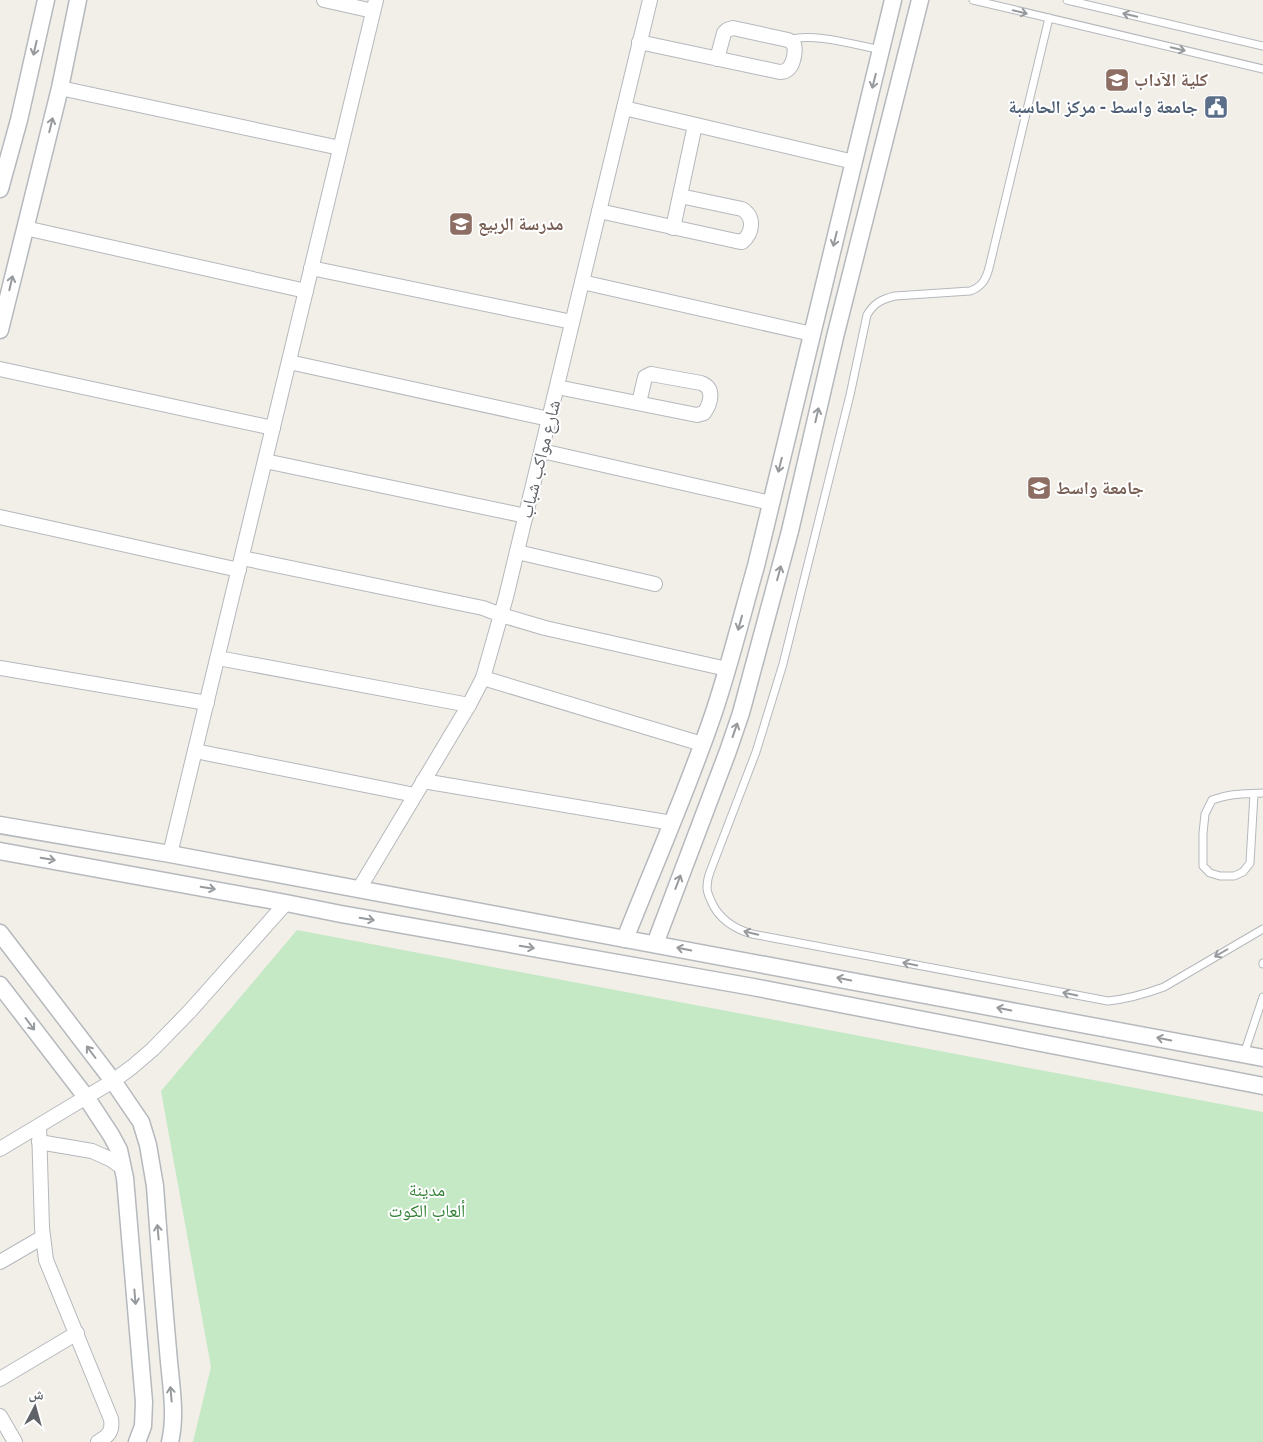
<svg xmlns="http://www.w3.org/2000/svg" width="1263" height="1442" viewBox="0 0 1263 1442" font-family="Ubuntu,'Noto Naskh Arabic',sans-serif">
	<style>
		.green { fill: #c5e8c5 }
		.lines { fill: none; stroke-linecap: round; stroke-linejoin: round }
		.service-casing { stroke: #b5b8bc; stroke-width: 9 }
		.minor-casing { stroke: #b5b8bc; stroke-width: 16 }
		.tertiary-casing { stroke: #b5b8bc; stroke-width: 19 }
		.service { stroke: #fff; stroke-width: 7 }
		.minor { stroke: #fff; stroke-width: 14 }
		.tertiary { stroke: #fff; stroke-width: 16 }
		.oneway { stroke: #979a9d }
		.labels { text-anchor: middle; stroke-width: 4; stroke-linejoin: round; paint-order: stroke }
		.education-label { font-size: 18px; font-weight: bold; fill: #785e54; stroke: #fff; text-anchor: start }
		.service-label { font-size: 18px; font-weight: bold; fill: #4e5e75; stroke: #fff; text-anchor: end }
		.street-label { font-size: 18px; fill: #5f6368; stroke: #fff }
		.park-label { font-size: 18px; fill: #348238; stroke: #fff }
	</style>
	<rect width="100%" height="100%" fill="#f1efe8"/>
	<!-- green -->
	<polygon class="green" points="297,930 1263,1112 1263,1442 193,1442 211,1367 161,1091"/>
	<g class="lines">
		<defs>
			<g id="service">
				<polyline points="973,0 1263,69"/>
				<polyline points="1067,0 1263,46"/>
				<path d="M1049 18 989 268C986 279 982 287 970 291L895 296C882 299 874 303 867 315L850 395 783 664 756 752 710 872C708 877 707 883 707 888 707 893 710 898 712 903 720 920 735 929 752 934L1108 1001C1127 999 1145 994 1164 987L1263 929"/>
				<path d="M788 40C813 32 855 45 881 50"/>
				<path d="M1254 794 1250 863 1243 872 1234 876H1220L1210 873 1203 866V833L1205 814 1212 800C1231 793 1243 794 1263 793"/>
				<polyline points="1263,963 1263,964"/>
				<polyline points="1244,1054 1263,997"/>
			</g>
			<g id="minor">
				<polyline points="324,0 373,11"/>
				<path d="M639 42 780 72C793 72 796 54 794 44L788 40 733 28 727 30 724 33 717 59"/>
				<polyline points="60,88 340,148"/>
				<polyline points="624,108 854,162"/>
				<path d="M599 211 736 241 742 242C753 233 755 217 742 209L680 196"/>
				<polyline points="25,228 306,291"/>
				<polyline points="673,228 695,125"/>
				<polyline points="311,268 572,322"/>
				<polyline points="582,282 812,334"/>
				<polyline points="289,362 549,419"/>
				<polyline points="0,369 273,428"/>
				<path d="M557 387 697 415 704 413C711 403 715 388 701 383L651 374 645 377 639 403"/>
				<polyline points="542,451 771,503"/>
				<polyline points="265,461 526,516"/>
				<polyline points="0,517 239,570"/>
				<polyline points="517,552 655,584"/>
				<polyline points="242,558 483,608 501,615 545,628 727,669"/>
				<polyline points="218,658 469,705"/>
				<polyline points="0,668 207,703"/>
				<polyline points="483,678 702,744"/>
				<polyline points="195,751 415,795"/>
				<polyline points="423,781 672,823"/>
				<polyline points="170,854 376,0"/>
				<polyline points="359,889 469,705 483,678 506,597 650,0"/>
				<path d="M39 1126 42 1228 46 1260 111 1419C113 1432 108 1436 98 1442"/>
				<polyline points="39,1142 92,1151 110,1159 123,1168"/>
				<polyline points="0,1149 113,1081 132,1067 153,1049 190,1011 286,903"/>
				<polyline points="0,1262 43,1237"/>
				<polyline points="0,1379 77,1333"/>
				<polyline points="0,1416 15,1442"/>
			</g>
			<g id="tertiary">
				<polyline points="0,189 19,120 46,0"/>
				<polyline points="0,330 60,88 78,0"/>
				<polyline points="0,825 170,854 1263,1058"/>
				<polyline points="0,851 286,903 341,914 753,987 1263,1086"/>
				<path d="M0 933 113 1081 141 1122 148 1145 155 1186C159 1241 163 1296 168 1350 170 1380 177 1413 170 1442"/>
				<path d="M625 939C655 863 688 789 714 712 730 664 742 615 756 566L893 0"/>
				<polyline points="655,944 728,751 741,713 790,531 835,337 920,0"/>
				<polyline points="0,985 86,1097 111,1135 119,1150 125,1178 144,1402 143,1426 137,1442"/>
			</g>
		</defs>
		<!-- service casing -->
		<use href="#service" class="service-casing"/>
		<!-- minor casing -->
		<use href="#minor" class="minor-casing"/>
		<!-- tertiary casing -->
		<use href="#tertiary" class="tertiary-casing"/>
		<!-- service -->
		<use href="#service" class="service"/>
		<!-- minor -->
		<use href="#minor" class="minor"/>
		<!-- tertiary -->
		<use href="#tertiary" class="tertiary"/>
	</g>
	<!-- one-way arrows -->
	<defs><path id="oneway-shaft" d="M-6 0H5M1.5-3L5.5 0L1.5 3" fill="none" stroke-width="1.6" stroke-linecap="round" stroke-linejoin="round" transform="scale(1.25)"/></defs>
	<g class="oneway">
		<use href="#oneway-shaft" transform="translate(1020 12) rotate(14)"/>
		<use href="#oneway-shaft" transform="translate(1130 15) rotate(-167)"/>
		<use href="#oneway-shaft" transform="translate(35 48) rotate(103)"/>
		<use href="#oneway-shaft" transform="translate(1178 49) rotate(13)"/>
		<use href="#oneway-shaft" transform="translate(874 81) rotate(104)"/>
		<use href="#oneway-shaft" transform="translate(51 125) rotate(-76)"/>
		<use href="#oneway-shaft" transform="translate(835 239) rotate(104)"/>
		<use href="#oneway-shaft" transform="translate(11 283) rotate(-77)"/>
		<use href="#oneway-shaft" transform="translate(817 415) rotate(-77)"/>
		<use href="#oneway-shaft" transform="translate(780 465) rotate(104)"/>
		<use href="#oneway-shaft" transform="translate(779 573) rotate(-75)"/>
		<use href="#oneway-shaft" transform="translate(740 623) rotate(106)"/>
		<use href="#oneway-shaft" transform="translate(735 730) rotate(-71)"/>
		<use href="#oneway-shaft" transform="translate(48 859) rotate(10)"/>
		<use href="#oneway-shaft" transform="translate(678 882) rotate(-69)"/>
		<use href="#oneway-shaft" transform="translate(208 888) rotate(10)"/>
		<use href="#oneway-shaft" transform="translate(367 919) rotate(10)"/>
		<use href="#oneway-shaft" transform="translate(751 933) rotate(-166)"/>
		<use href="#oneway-shaft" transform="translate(527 947) rotate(10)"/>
		<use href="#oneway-shaft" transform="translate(684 949) rotate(-169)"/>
		<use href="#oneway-shaft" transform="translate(1221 953) rotate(150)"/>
		<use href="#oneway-shaft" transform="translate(910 964) rotate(-169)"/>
		<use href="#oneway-shaft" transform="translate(844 979) rotate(-169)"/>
		<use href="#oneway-shaft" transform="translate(1070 994) rotate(-169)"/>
		<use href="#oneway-shaft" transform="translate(1004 1009) rotate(-169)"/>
		<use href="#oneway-shaft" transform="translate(30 1024) rotate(53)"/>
		<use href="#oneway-shaft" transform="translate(1164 1039) rotate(-169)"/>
		<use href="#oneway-shaft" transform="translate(91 1052) rotate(-127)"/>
		<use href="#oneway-shaft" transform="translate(158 1232) rotate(-95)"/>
		<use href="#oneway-shaft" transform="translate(135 1297) rotate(85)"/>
		<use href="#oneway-shaft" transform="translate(171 1394) rotate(-95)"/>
	</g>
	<!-- icons -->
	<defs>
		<symbol id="university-square" viewBox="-11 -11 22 22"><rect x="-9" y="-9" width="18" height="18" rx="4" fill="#8d6e63" stroke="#fff"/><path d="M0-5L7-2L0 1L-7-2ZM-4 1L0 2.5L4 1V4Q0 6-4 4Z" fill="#fff"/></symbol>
		<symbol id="civic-square" viewBox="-11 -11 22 22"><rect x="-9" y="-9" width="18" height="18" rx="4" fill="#5c6f8a" stroke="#fff"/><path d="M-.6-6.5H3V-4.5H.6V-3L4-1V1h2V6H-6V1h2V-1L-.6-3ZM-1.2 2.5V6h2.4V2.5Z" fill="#fff"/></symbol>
		<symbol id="school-square" viewBox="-11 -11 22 22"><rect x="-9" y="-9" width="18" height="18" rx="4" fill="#8d6e63" stroke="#fff"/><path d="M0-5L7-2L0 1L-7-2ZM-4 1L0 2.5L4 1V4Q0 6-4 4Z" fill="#fff"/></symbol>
	</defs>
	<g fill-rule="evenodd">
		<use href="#university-square" x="1103" y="66" width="28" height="28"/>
		<use href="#civic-square" x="1202" y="93" width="28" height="28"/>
		<use href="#school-square" x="447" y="210" width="28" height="28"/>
		<use href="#university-square" x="1025" y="474" width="28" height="28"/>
	</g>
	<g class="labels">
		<!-- education labels -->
		<g class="education-label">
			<text x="1134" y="86">كلية الآداب</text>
			<text x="478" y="230">مدرسة الربيع</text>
			<text x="1056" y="494">جامعة واسط</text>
		</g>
		<!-- service labels -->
		<g class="service-label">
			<text x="1198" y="113">جامعة واسط - مركز الحاسبة</text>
		</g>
		<!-- street labels -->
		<g class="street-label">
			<text transform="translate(540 459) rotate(-76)" y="6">شارع مواكب شباب</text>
		</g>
		<!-- park labels -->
		<g class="park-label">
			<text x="427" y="1196">مدينة<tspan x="427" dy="21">ألعاب الكوت</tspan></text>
		</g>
	</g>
	<!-- north arrow -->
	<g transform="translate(35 1407) rotate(6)" stroke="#ffffff" stroke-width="4" paint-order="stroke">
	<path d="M0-4L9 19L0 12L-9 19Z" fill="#5f6368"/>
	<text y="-8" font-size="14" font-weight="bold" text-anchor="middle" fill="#5f6368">ش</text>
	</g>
</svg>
